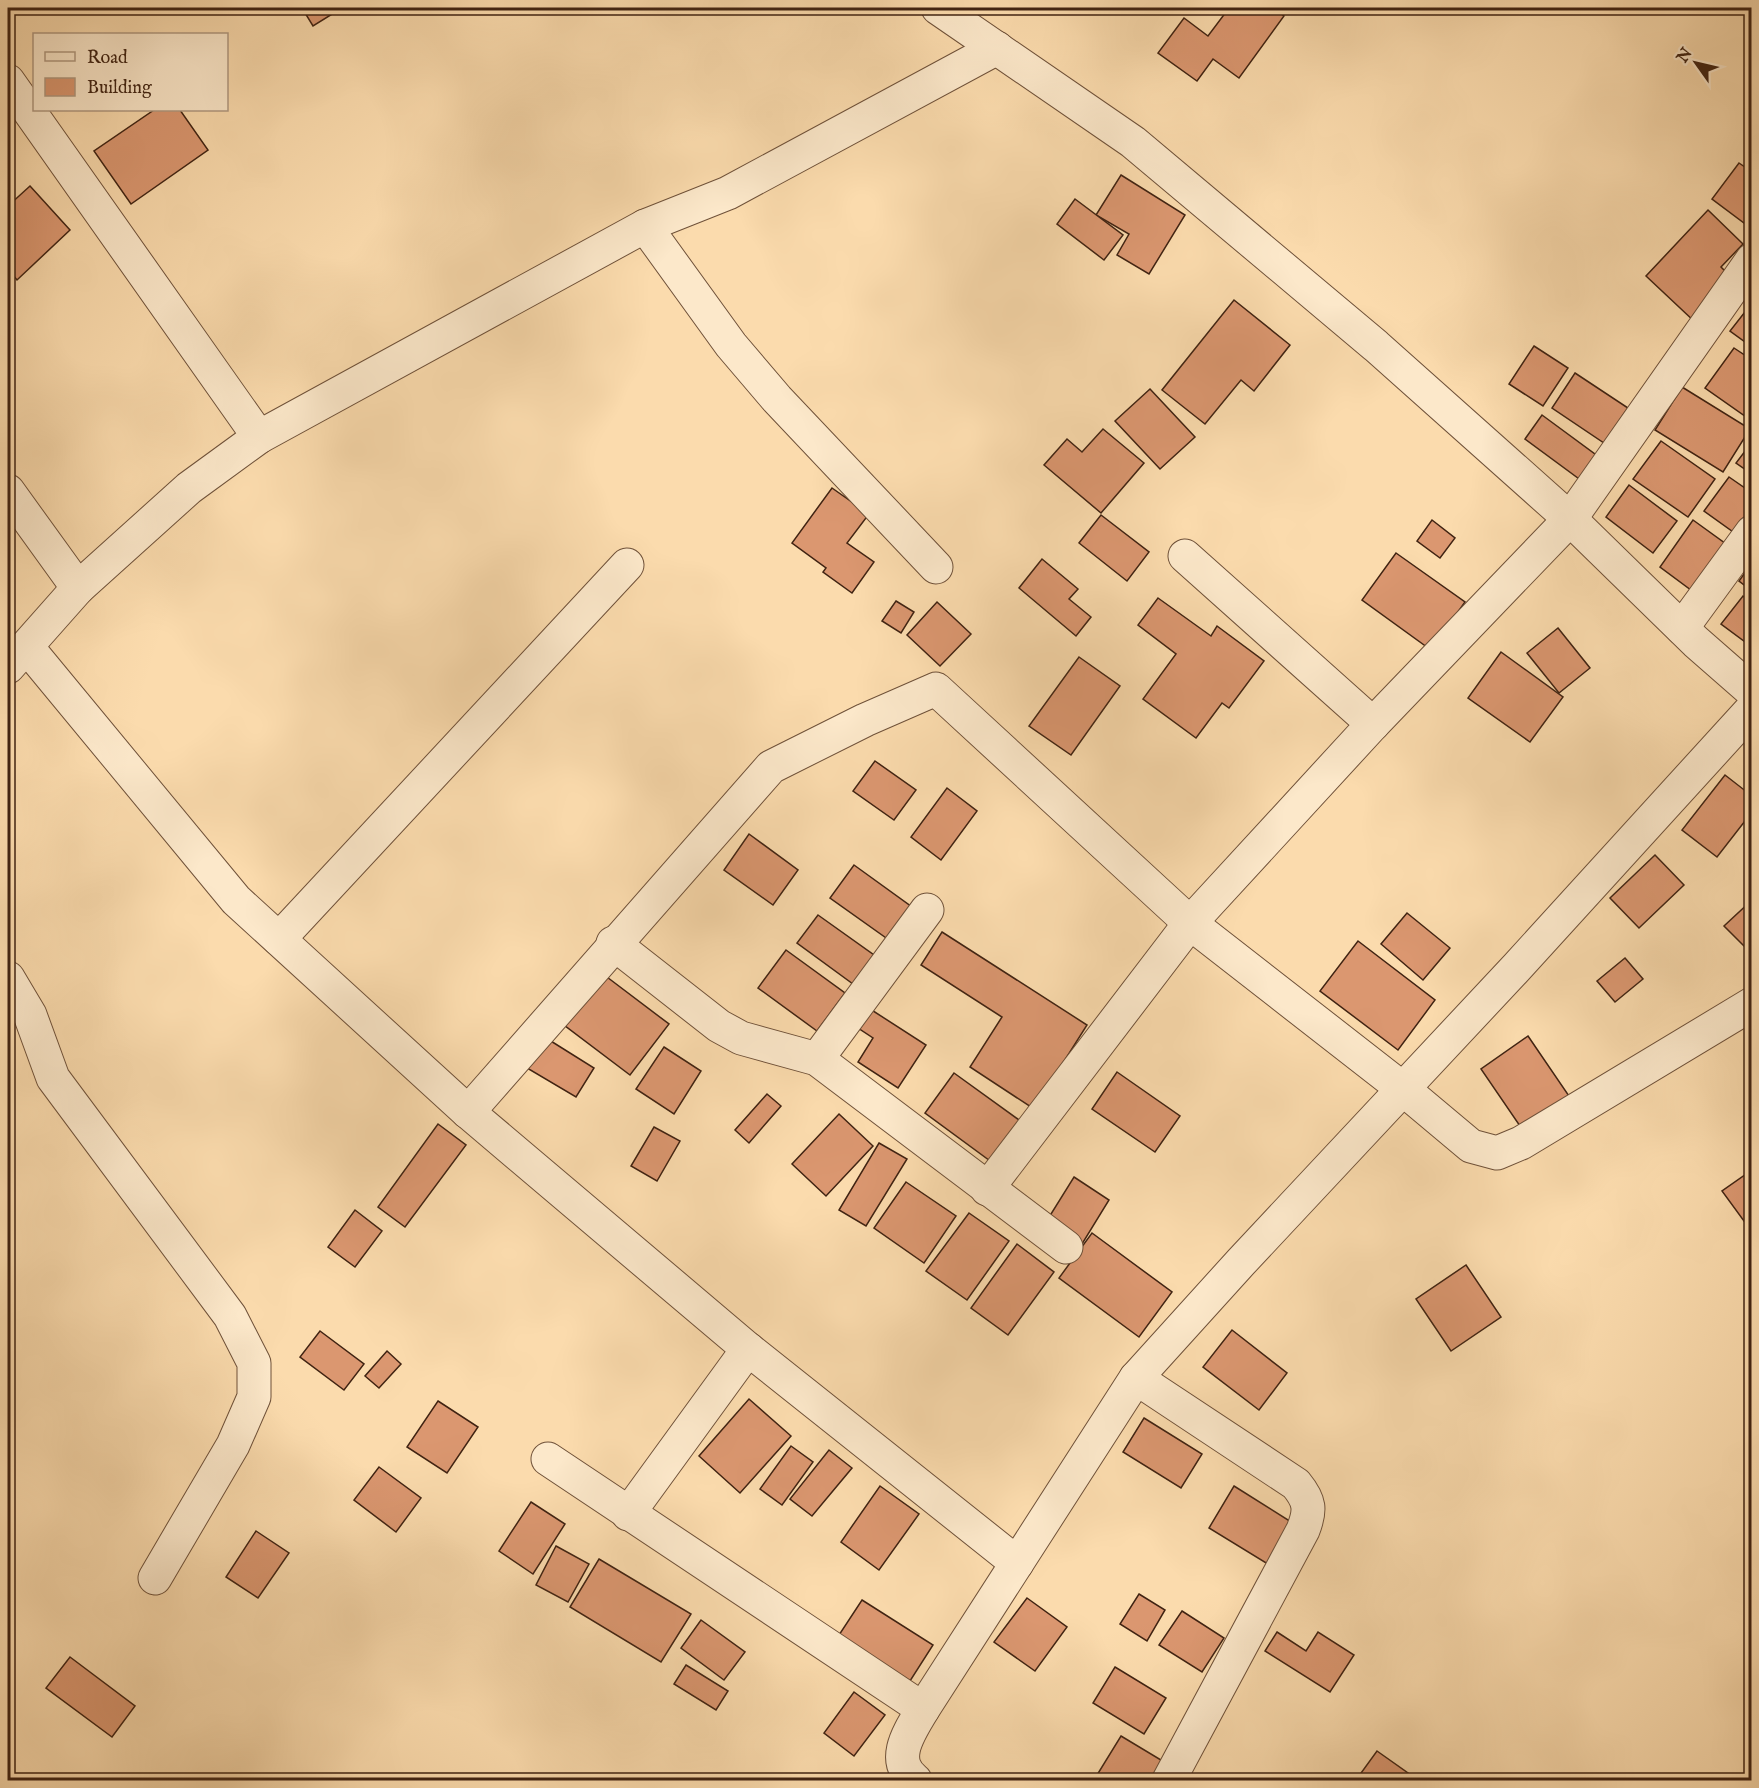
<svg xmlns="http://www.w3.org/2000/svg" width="1759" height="1788" viewBox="0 0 1759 1788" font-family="'IM FELL English',serif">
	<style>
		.building { fill: #db9770; stroke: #402312; stroke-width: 1.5 }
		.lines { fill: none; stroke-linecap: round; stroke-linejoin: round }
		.minor-casing { stroke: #6f5139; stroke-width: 35 }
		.minor { stroke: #fce8ca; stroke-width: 33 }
	</style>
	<rect width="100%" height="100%" fill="#fbdbad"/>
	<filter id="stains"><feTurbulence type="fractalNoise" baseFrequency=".00333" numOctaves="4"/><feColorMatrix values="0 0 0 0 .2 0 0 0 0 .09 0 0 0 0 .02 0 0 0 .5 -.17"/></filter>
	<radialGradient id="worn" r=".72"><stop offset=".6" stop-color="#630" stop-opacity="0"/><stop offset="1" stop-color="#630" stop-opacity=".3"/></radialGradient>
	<!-- building -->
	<g class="building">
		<polygon points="302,8 342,8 313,26"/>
		<polygon points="1229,8 1273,8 1284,16 1239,78 1213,59 1197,81 1158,53 1184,18 1208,36"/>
		<polygon points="154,110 180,110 208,150 131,204 94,151"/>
		<polygon points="1739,163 1752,172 1752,229 1712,199"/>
		<polygon points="1121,175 1185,215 1149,274 1117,255 1129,234 1096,215"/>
		<polygon points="30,186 70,230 17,280 8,269 8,206"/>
		<polygon points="1075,199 1123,235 1104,260 1057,224"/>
		<polygon points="1708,210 1743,244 1721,267 1736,282 1696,323 1646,276"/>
		<polygon points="1234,300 1290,345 1254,391 1241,380 1205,424 1162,390"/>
		<polygon points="1752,303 1752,347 1730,331"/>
		<polygon points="1534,346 1568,368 1543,406 1509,384"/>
		<polygon points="1734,348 1752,360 1752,421 1705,388"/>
		<polygon points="1575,373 1628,408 1604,443 1552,408"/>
		<polygon points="1682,387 1750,429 1723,472 1655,430"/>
		<polygon points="1150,389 1195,437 1160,469 1115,421"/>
		<polygon points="1542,415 1603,460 1586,484 1525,439"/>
		<polygon points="1103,429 1144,463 1101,513 1044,465 1067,439 1082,452"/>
		<polygon points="1661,441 1715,479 1688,517 1633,479"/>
		<polygon points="1752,442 1752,474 1736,463"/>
		<polygon points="1729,477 1752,493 1752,527 1743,539 1704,511"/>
		<polygon points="1629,485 1677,521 1653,553 1606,517"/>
		<polygon points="832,488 869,514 847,543 874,562 852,593 823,572 826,568 792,543"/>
		<polygon points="1101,515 1149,552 1127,581 1079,543"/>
		<polygon points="1432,520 1455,538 1440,558 1417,541"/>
		<polygon points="1693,520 1733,549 1699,596 1660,567"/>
		<polygon points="1396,553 1465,602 1431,650 1362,600"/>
		<polygon points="1042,559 1078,589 1069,599 1091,617 1076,636 1019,588"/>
		<polygon points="1752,563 1752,591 1739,581"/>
		<polygon points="1743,596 1752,603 1752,647 1721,624"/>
		<polygon points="1158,598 1211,636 1217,626 1264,661 1229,708 1222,703 1196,738 1143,699 1176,654 1138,625"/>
		<polygon points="896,601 914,612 901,633 882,621"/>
		<polygon points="937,602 971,634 940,666 907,635"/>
		<polygon points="1558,628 1590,668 1559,693 1527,653"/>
		<polygon points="1501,652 1563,697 1530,742 1468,698"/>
		<polygon points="1079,657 1120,686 1071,755 1029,726"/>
		<polygon points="875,761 916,790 894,820 853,791"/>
		<polygon points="1725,775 1752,796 1752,812 1717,857 1682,830"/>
		<polygon points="947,788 977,811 941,860 911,837"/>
		<polygon points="749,834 798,870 773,905 724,870"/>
		<polygon points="1655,855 1684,885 1639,928 1610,898"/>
		<polygon points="854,865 912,907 889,940 830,898"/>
		<polygon points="1752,900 1752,954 1724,926"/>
		<polygon points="1407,913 1450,948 1423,980 1381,944"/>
		<polygon points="818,915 874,955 853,984 797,943"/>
		<polygon points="942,932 1087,1025 1034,1109 970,1067 1002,1017 921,965"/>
		<polygon points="1358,941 1435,1000 1398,1050 1320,991"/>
		<polygon points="786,950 845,993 817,1031 758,988"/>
		<polygon points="1625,958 1643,979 1615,1002 1597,981"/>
		<polygon points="599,971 669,1024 630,1075 560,1022"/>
		<polygon points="867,1007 926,1045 898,1088 858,1062 873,1038 855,1026"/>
		<polygon points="1528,1036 1569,1096 1522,1129 1481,1069"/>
		<polygon points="546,1038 594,1068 576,1097 527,1068"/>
		<polygon points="664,1047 701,1071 674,1114 636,1089"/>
		<polygon points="1117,1072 1180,1116 1155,1152 1092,1109"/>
		<polygon points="954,1073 1026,1125 997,1166 925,1113"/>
		<polygon points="767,1094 781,1106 749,1143 735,1130"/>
		<polygon points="839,1114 873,1146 826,1196 792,1164"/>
		<polygon points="438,1124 466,1145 405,1227 378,1207"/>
		<polygon points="654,1127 680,1141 657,1181 631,1166"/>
		<polygon points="879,1143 907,1159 866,1226 839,1210"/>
		<polygon points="1752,1170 1752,1232 1722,1191"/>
		<polygon points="1074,1177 1109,1200 1082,1244 1046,1222"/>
		<polygon points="906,1182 956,1216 924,1263 874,1228"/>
		<polygon points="355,1210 382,1231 355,1267 328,1247"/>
		<polygon points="969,1213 1009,1241 967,1300 926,1271"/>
		<polygon points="1092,1233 1172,1292 1139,1337 1059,1278"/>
		<polygon points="1017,1244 1054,1272 1008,1335 971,1308"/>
		<polygon points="1466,1265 1501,1317 1451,1351 1416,1299"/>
		<polygon points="1232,1330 1287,1373 1259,1410 1203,1367"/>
		<polygon points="320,1331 364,1364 344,1390 300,1357"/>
		<polygon points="387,1351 401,1364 379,1388 365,1376"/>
		<polygon points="749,1399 791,1436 740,1493 699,1456"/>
		<polygon points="438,1401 478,1427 447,1473 407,1447"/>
		<polygon points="1144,1418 1202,1454 1181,1488 1123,1452"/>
		<polygon points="791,1446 813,1462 782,1505 760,1489"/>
		<polygon points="829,1450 852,1468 812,1516 790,1499"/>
		<polygon points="379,1467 421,1498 396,1532 354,1500"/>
		<polygon points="880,1486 919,1514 879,1570 841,1542"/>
		<polygon points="1234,1486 1296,1525 1271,1566 1209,1528"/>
		<polygon points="531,1502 565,1524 533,1574 499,1551"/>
		<polygon points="256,1531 289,1553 258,1598 226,1577"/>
		<polygon points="556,1546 589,1564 568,1602 536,1585"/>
		<polygon points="599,1559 691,1614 661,1662 570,1607"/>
		<polygon points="1139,1594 1165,1610 1147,1641 1120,1624"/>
		<polygon points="1027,1598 1067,1627 1035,1671 994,1642"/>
		<polygon points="862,1600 933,1645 910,1681 839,1635"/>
		<polygon points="1182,1611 1224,1638 1202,1672 1159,1645"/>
		<polygon points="701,1620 745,1652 724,1680 681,1648"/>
		<polygon points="1277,1632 1306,1651 1318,1632 1354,1655 1330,1692 1265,1651"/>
		<polygon points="70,1657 135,1706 112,1737 46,1688"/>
		<polygon points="686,1665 728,1691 716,1710 674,1684"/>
		<polygon points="1115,1667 1166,1698 1144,1734 1093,1703"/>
		<polygon points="854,1692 885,1715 854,1756 824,1733"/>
		<polygon points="1121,1736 1166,1763 1156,1780 1106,1780 1097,1775"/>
		<polygon points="1377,1751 1418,1780 1356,1780"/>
	</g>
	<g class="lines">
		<defs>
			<g id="minor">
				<polyline points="938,8 1133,142 1376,346 1570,519 1696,642 1752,691"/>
				<polyline points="8,81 259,437"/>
				<polyline points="645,226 731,345 777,399 936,567"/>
				<polyline points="8,491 78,588"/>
				<polyline points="1682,628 1752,532"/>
				<polyline points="27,647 236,900 468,1112 748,1349 1017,1563"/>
				<polyline points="8,667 78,588 189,488 259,437 645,226 728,193 997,48"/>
				<polyline points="1373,724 1570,519 1752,260"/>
				<polyline points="279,939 627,565"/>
				<polyline points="613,943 719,1026 741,1038 817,1059 1066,1247"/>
				<polyline points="8,978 30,1015 53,1078 230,1316 254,1363 254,1397 233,1445 155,1578"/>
				<polyline points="817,1059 927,910"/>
				<polyline points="468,1112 771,767 865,720 936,689 1190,923 1373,724 1185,556"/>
				<polyline points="987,1189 1190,923 1403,1089 1471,1146 1497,1153 1521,1143 1752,1004"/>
				<path d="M1136 1378 1296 1484C1310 1501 1311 1510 1303 1530L1169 1780"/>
				<polyline points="548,1459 923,1709"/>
				<polyline points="628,1514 748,1349"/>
				<path d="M915 1780C889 1760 910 1731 923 1709L1136 1378 1241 1262 1517 967 1752 709"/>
			</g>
		</defs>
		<!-- minor casing -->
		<use href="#minor" class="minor-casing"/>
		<!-- minor -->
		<use href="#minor" class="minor"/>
	</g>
	<!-- margin -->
	<rect width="1759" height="1788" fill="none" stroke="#fbdbad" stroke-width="30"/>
	<rect x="9" y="9" width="1741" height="1770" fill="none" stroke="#402312" stroke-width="3"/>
	<rect x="15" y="15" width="1729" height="1758" fill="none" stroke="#402312" stroke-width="1.5"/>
	<!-- legend -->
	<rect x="33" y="33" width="195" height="78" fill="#fce8ca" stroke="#b19980" stroke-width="1.5"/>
	<rect x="45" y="52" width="30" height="9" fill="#fce8ca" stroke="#b19980" stroke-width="1.5"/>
	<text x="87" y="63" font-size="18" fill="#402312">Road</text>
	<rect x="45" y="78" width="30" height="18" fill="#db9770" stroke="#b19980" stroke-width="1.5"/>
	<text x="87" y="93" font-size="18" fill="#402312">Building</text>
	<!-- north arrow -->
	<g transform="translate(1696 63) rotate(304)" stroke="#fce8ca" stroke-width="4.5" paint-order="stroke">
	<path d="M0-4.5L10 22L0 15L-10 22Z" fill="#402312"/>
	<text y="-9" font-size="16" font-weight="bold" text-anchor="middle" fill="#402312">N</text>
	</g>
	<rect width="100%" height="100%" filter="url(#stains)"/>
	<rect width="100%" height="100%" fill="url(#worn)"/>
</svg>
